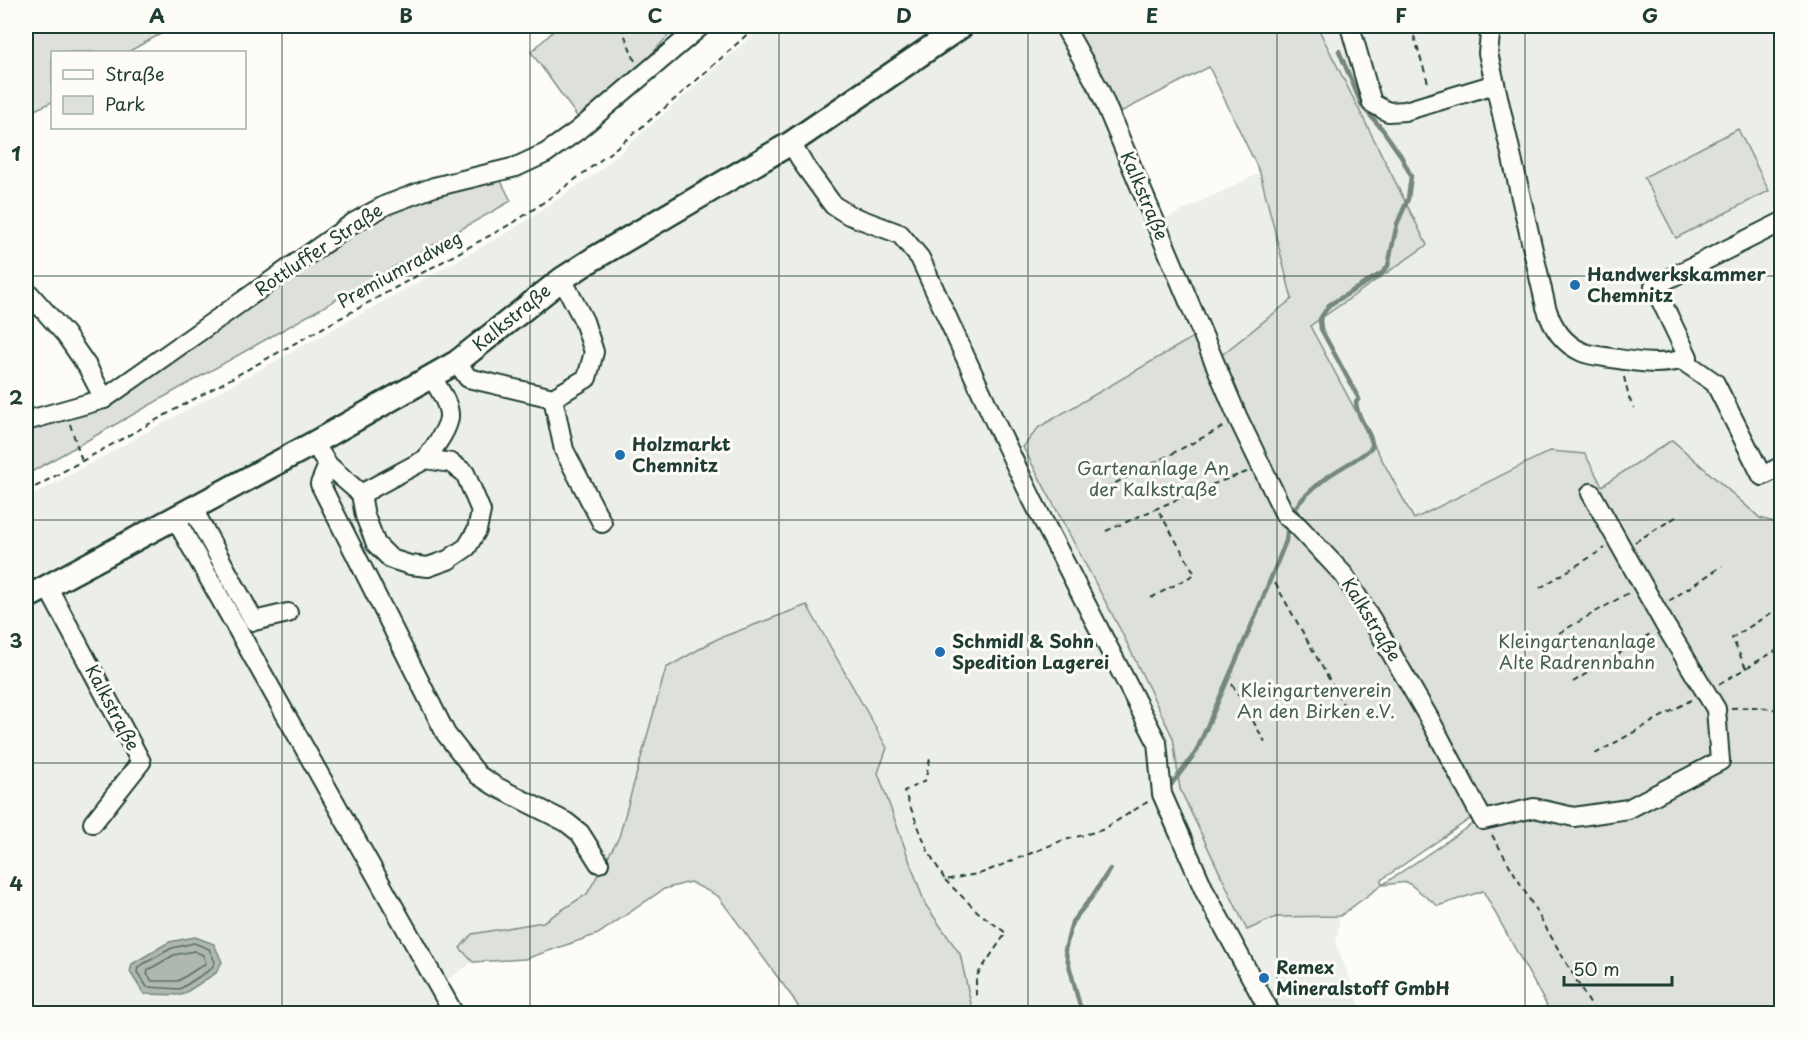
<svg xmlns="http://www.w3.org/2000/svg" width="1807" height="1039" viewBox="0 0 1807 1039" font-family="'Playpen Sans',sans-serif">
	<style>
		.built { fill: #eceee9 }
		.green { fill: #dde0db; stroke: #7e8e88; stroke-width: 1.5; fill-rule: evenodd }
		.water { fill: #aeb8b1; stroke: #75877f; stroke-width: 1.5 }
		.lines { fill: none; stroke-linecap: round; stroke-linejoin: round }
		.shore { stroke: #586e66; stroke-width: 1.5 }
		.stream { stroke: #75877f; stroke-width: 4.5 }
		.minor-casing { stroke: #1f3d34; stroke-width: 22 }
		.major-casing { stroke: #1f3d34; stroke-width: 27 }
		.path { stroke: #1f3d34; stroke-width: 2; stroke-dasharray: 6 4.5; stroke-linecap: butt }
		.minor { stroke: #fdfcf7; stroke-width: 18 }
		.major { stroke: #fdfcf7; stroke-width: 22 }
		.grid { fill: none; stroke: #1f3d34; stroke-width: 1.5; stroke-opacity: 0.55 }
		.poi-dot { fill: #1f6fb2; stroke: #fdfcf7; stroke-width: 2 }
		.labels { text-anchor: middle; stroke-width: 6; stroke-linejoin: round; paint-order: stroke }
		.street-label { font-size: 18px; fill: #1f3d34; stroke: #fdfcf7 }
		.poi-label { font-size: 18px; font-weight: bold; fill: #1f3d34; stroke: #fdfcf7; text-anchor: start }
		.park-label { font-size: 18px; fill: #455e55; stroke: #fdfcf7 }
		.neatline { fill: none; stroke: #1f3d34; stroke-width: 2 }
		.grid-label { font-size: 20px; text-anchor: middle; font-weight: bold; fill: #1f3d34 }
	</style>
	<rect width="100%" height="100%" fill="#fdfcf7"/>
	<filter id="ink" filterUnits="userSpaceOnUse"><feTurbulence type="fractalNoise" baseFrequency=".0167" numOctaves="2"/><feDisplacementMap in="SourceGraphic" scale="12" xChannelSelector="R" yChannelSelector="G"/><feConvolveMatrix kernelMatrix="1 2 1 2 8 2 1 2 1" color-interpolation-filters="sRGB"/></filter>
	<g filter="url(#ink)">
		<!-- built -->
		<g class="built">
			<polygon points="763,26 1064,26 1195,336 1039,427 1121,631 1173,738 1180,789 1247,930 1275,917 1340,916 1336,945 1363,1013 973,1013 960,954 925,904 878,772 886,748 666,668 619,837 587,894 543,922 472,934 460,948 473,962 447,980 466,1013 26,1013 26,499 514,229 598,172"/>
			<polygon points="1317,26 1775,26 1781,33 1781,524 1760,518 1672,440 1601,486 1550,451 1414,520 1310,326 1427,245"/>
			<polygon points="1260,173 1292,299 1219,357 1161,221"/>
		</g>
		<!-- green -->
		<g class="green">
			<polygon points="26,26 175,26 128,52 52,52 52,102 26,114"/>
			<polygon points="559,26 677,26 638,69 579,119 531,52"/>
			<path d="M1073 26H1317L1427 245 1310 326 1414 519 1550 451 1585 454 1602 486 1672 440 1760 518 1781 524V1013H1551L1483 891 1438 906 1407 882 1382 885 1340 916 1276 917 1247 930 1180 789 1173 738 1121 631 1023 447 1039 427 1195 336 1293 532 1318 563 1337 554 1284 496 1219 357 1292 299 1260 173 1209 67 1117 114ZM1470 819 1475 822 1382 885 1381 880Z"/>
			<polygon points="1738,129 1769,191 1676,238 1644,177"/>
			<polygon points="501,181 511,201 26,475 26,425 105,404 358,229 390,211 436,194"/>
			<polygon points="807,605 887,748 878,773 925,904 960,954 973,1013 802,1013 793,998 718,896 690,882 664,889 598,934 525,959 473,962 460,948 472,934 543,922 587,894 619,837 666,668 717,639"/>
		</g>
		<!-- water -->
		<polygon class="water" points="195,937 214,944 222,962 216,973 182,995 144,994 130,972 132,964 169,942"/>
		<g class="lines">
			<!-- shore -->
			<g class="shore">
				<polygon points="194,943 209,949 215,962 211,969 180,989 147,987 137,972 138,967 172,948"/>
				<polygon points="194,951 203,955 206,963 178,981 152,981 147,974 148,970 174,955"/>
			</g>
			<!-- stream -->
			<g class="stream">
				<path d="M1291 516C1297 501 1314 488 1326 478 1334 471 1370 453 1372 446 1374 436 1356 418 1356 402L1359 399 1321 329 1320 319 1329 305 1382 273 1388 266 1397 224 1408 199 1411 176 1401 156 1383 130 1362 106 1339 51"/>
				<polyline points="1171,785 1196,752 1255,617 1286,541 1288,524"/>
				<polyline points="1082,1014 1065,950 1072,922 1091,898 1110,869"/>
			</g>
			<defs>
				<g id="minor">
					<polyline points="1064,26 1099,89 1238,418 1285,515 1298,526 1344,575 1375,625 1429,718 1483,820 1534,808 1574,817 1628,809 1720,761 1716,709 1665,625 1591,493"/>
					<polyline points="1350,26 1372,103 1388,112 1405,111 1495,84"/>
					<path d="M1491 26 1488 53 1546 307C1552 327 1562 343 1582 352 1589 355 1598 356 1605 357 1630 361 1665 368 1688 357L1654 286 1782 222"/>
					<polyline points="791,143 804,165 833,205 849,215 900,234 920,258 995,422 1032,499 1157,742 1162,794 1205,892 1271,1014"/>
					<polyline points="26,290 65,334 87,366 104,399"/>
					<polyline points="1682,360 1715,383 1762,476 1782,466"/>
					<polyline points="457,362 468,378 553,398 587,378 594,352 584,321 562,279"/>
					<polyline points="553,398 564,450 602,523"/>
					<polyline points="26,421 104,399 353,223 386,205 434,187 516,167 546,153 577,131 701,26"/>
					<polyline points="314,443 328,465 361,494 365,516 376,544 391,559 410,565 428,567 448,560 467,547 477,530 481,511 465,473 451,463 426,459 361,494"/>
					<path d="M426 459C433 449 448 430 449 417 450 404 438 388 432 377"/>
					<polyline points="328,465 320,484 446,734 478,775 495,786 566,822 580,833 599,863"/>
					<polyline points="193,509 254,621 288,613"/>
					<polyline points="175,518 454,1014"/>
					<polyline points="47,586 141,762 93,823"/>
				</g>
				<polyline id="major" points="26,598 314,443 457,362 562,279 593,259 791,143 962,26"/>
			</defs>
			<!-- minor casing -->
			<use href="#minor" class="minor-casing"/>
			<!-- major casing -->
			<use href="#major" class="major-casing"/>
			<!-- path -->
			<g class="path">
				<polyline points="621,26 635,61"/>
				<polyline points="1411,26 1429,86"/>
				<polyline points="1624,377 1629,398 1634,408"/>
				<polyline points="70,424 82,461"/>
				<polyline points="1106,488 1223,427"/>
				<path d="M26 492 516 221C602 164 681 96 756 26"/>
				<polyline points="1106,531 1205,487 1247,472"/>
				<polyline points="1635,542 1676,517"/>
				<polyline points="1275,583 1343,704"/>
				<polyline points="1540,588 1605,548"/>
				<polyline points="1151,598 1195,574 1157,508"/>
				<polyline points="1669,601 1722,566"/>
				<polyline points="1559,633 1630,592"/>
				<polyline points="1746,668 1732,638 1782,606"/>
				<polyline points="1573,682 1650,634"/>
				<polyline points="1232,684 1265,742"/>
				<polyline points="1719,684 1782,647"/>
				<polyline points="1731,708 1754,707 1782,710"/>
				<polyline points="1595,754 1691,700"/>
				<polyline points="930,759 925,781 904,791 928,851 945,880 982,873 1061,841 1102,830 1149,801"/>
				<polyline points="1492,835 1596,1014"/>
				<polyline points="945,880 978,912 1006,933 976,977 976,997"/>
			</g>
			<!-- minor -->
			<use href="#minor" class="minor"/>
			<!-- major -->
			<use href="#major" class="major"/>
		</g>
	</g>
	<!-- grid -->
	<path class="grid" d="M282 26V1014M530 26V1014M779 26V1014M1028 26V1014M1277 26V1014M1525 26V1014M26 276H1782M26 520H1782M26 763H1782"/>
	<!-- markers -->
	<g class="poi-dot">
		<circle cx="1575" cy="285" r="6"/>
		<circle cx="620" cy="455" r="6"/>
		<circle cx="940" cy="652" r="6"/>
		<circle cx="1264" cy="978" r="6"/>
	</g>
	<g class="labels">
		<!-- street labels -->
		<g class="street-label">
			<text transform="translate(1144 196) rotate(67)" y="6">Kalkstraße</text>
			<text transform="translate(319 250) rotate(-34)" y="6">Rottluffer Straße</text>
			<text transform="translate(400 270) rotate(-29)" y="6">Premiumradweg</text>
			<text transform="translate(512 318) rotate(-39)" y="6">Kalkstraße</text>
			<text transform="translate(1371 620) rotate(58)" y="6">Kalkstraße</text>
			<text transform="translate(112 708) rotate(62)" y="6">Kalkstraße</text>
		</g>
		<!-- poi labels -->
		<g class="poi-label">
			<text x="1587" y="281">Handwerkskammer<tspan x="1587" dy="21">Chemnitz</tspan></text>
			<text x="632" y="451">Holzmarkt<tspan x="632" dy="21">Chemnitz</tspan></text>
			<text x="952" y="648">Schmidl &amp; Sohn<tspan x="952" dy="21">Spedition Lagerei</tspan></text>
			<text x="1276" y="974">Remex<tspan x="1276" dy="21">Mineralstoff GmbH</tspan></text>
		</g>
		<!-- park labels -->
		<g class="park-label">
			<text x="1153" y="475">Gartenanlage An<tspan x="1153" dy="21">der Kalkstraße</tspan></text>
			<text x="1577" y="648">Kleingartenanlage<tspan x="1577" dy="21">Alte Radrennbahn</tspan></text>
			<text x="1316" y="697">Kleingartenverein<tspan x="1316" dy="21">An den Birken e.V.</tspan></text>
		</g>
	</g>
	<!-- margin -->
	<rect width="1807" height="1039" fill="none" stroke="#fdfcf7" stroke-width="66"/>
	<!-- legend -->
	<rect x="51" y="51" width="195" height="78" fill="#fdfcf7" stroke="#a4b0a9" stroke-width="1.5"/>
	<rect x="63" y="70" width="30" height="9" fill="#fdfcf7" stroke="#a4b0a9" stroke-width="1.5"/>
	<text x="105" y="81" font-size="18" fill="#1f3d34">Straße</text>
	<rect x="63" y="96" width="30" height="18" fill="#dde0db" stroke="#a4b0a9" stroke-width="1.5"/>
	<text x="105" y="111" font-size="18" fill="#1f3d34">Park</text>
	<!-- scale -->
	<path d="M1564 976v9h108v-9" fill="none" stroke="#1f3d34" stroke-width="3"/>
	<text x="1573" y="976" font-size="18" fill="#1f3d34" stroke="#fdfcf7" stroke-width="4.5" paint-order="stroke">50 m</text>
	<rect x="33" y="33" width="1741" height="973" class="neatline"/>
	<g class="grid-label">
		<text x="157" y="23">A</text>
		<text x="406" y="23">B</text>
		<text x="655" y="23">C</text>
		<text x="904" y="23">D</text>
		<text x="1152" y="23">E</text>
		<text x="1401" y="23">F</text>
		<text x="1650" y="23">G</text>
		<text x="16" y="161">1</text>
		<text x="16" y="405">2</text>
		<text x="16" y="648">3</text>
		<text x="16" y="891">4</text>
	</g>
</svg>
